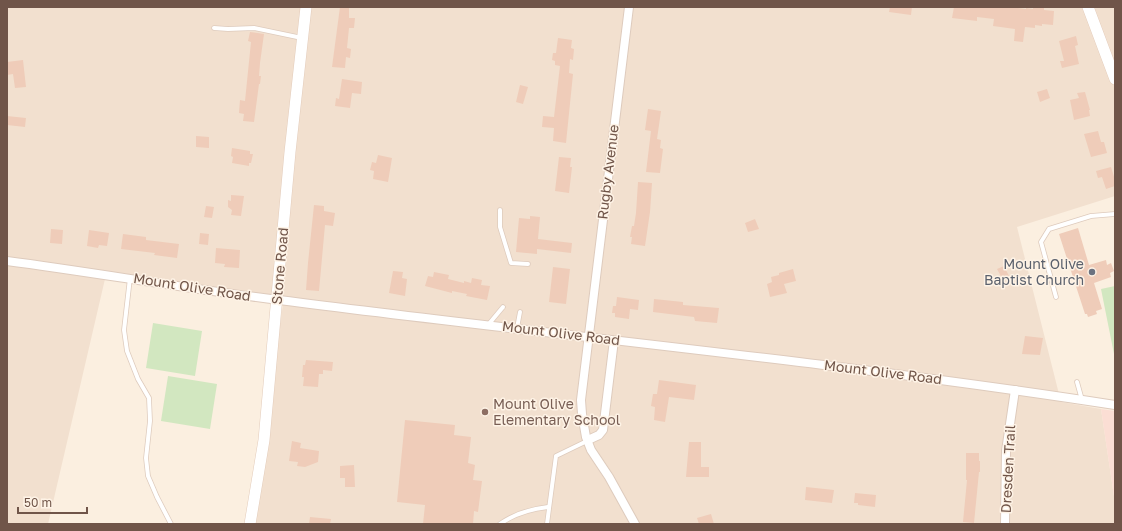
<svg xmlns="http://www.w3.org/2000/svg" width="1122" height="531" viewBox="0 0 1122 531" font-family="'Golos Text',sans-serif">
	<style>
		.residential { fill: #f2e0cf }
		.commercial { fill: #fbded4 }
		.green { fill: #d2e7c0 }
		.building { fill: #efccb9 }
		.lines { fill: none; stroke-linecap: round; stroke-linejoin: round }
		.lane-casing { stroke: #decbbd; stroke-width: 5.5 }
		.street-casing { stroke: #decbbd; stroke-width: 10 }
		.secondary-casing { stroke: #e3ccbb; stroke-width: 12 }
		.lane { stroke: #fff; stroke-width: 4 }
		.street { stroke: #fff; stroke-width: 8 }
		.secondary { stroke: #fff; stroke-width: 11 }
		.worship-dot { fill: #6b7280; stroke: #fef3e6; stroke-width: 1.5 }
		.education-dot { fill: #8d6e63; stroke: #fef3e6; stroke-width: 1.5 }
		.labels { text-anchor: middle; stroke-width: 3; stroke-linejoin: round; paint-order: stroke }
		.street-label { font-size: 14px; fill: #705549; stroke: #fef3e6 }
		.worship-label { font-size: 14px; fill: #5b616d; stroke: #fef3e6; text-anchor: end }
		.education-label { font-size: 14px; fill: #785e54; stroke: #fef3e6; text-anchor: start }
	</style>
	<rect width="100%" height="100%" fill="#fbefe0"/>
	<!-- residential -->
	<polygon class="residential" points="7,7 1115,7 1115,196 1017,227 1061,402 1101,409 1115,503 1115,524 252,524 283,304 105,279 48,524 7,524"/>
	<!-- commercial -->
	<polygon class="commercial" points="1101,409 1115,411 1115,503"/>
	<!-- green -->
	<g class="green">
		<polygon points="1115,286 1115,359 1101,289"/>
		<polygon points="153,323 202,331 195,376 146,368"/>
		<polygon points="168,376 217,384 210,429 161,421"/>
	</g>
	<!-- building -->
	<g class="building">
		<polygon points="340,7 349,7 349,18 355,18 354,28 349,28 347,48 351,49 350,58 346,57 345,68 332,67"/>
		<polygon points="890,7 912,7 911,15 889,12"/>
		<polygon points="954,7 986,8 986,7 1011,7 1026,9 1026,8 1033,9 1033,7 1044,7 1044,10 1054,11 1053,25 1042,24 1042,26 1035,25 1035,28 1025,27 1023,42 1014,41 1015,29 993,26 994,19 977,17 977,21 952,18"/>
		<polygon points="250,32 264,34 260,63 259,76 261,76 260,84 259,84 254,122 243,121 244,114 239,113 240,100 245,101 251,42 248,41"/>
		<polygon points="1076,36 1078,45 1075,46 1079,64 1062,68 1060,61 1064,61 1059,41"/>
		<polygon points="558,38 572,40 571,48 574,49 573,60 570,59 569,73 573,74 566,143 553,141 554,128 542,127 543,116 554,117 560,66 555,65 555,61 552,60 553,53 556,53"/>
		<polygon points="23,60 26,87 15,88 13,74 7,75 7,62"/>
		<polygon points="342,79 362,82 361,94 352,93 350,108 335,106 336,98 339,99"/>
		<polygon points="520,85 528,87 523,104 516,102"/>
		<polygon points="1047,89 1050,98 1040,102 1037,92"/>
		<polygon points="1085,92 1090,110 1089,110 1090,116 1074,120 1070,100 1079,98 1077,93"/>
		<polygon points="648,109 661,111 657,139 661,140 660,148 663,149 660,173 646,172 651,131 645,130"/>
		<polygon points="7,116 26,118 25,127 7,125"/>
		<polygon points="1098,131 1101,142 1104,142 1107,153 1091,157 1084,134"/>
		<polygon points="196,136 209,137 209,148 196,147"/>
		<polygon points="232,148 250,151 250,154 253,154 251,163 249,163 249,166 232,163 233,157 231,156"/>
		<polygon points="378,155 392,158 388,182 373,179 374,171 370,170 372,162 376,163"/>
		<polygon points="559,157 571,158 570,167 572,167 569,193 555,191"/>
		<polygon points="1111,167 1115,180 1115,186 1106,189 1102,177 1098,178 1096,171"/>
		<polygon points="638,182 652,183 650,212 645,246 631,244 632,237 630,237 632,226 634,226 636,213"/>
		<polygon points="231,195 244,196 241,216 231,215 232,210 228,207 228,200 231,201"/>
		<polygon points="314,205 324,206 324,211 335,213 333,226 325,225 319,291 306,290 308,263"/>
		<polygon points="206,206 214,207 212,218 204,217"/>
		<polygon points="530,216 540,217 538,239 572,243 571,253 537,249 537,254 516,252 519,218 530,219"/>
		<polygon points="755,219 759,229 748,232 745,223"/>
		<polygon points="1078,228 1089,265 1106,260 1107,265 1111,263 1114,271 1110,273 1111,277 1094,283 1102,309 1096,311 1097,314 1088,317 1087,314 1085,314 1059,234"/>
		<polygon points="51,229 63,230 62,244 50,243"/>
		<polygon points="89,230 109,233 107,246 99,245 98,248 87,246"/>
		<polygon points="200,233 209,234 208,245 199,244"/>
		<polygon points="123,234 146,237 146,240 179,244 177,258 154,255 155,253 121,249"/>
		<polygon points="216,248 240,250 239,268 224,267 225,264 215,263"/>
		<polygon points="1004,266 1009,276 1003,280 997,269"/>
		<polygon points="553,267 570,269 566,304 549,302"/>
		<polygon points="793,269 796,281 784,284 787,293 770,297 767,284 772,282 771,277 779,275 779,273"/>
		<polygon points="393,271 403,272 402,278 407,279 405,296 389,293"/>
		<polygon points="434,272 449,275 448,279 464,283 464,281 471,283 472,278 482,280 481,285 490,286 487,300 466,296 467,294 452,291 452,293 425,286 428,276 433,277"/>
		<polygon points="617,297 639,300 638,310 630,309 629,319 615,317 615,313 612,313 613,306 616,306"/>
		<polygon points="654,299 683,302 683,305 719,308 717,323 695,321 694,317 653,312"/>
		<polygon points="1025,336 1043,338 1040,355 1022,354"/>
		<polygon points="306,360 333,362 332,371 323,370 323,374 319,374 318,387 303,386 304,377 302,377 303,365 305,365"/>
		<polygon points="659,380 696,385 694,400 669,397 665,422 654,420 655,407 651,406 653,394 657,394"/>
		<polygon points="405,420 455,425 454,435 471,437 468,463 475,465 473,480 482,481 478,512 474,511 473,524 423,524 425,505 397,502"/>
		<polygon points="292,441 301,443 300,448 319,451 318,462 305,467 297,466 298,462 289,461"/>
		<polygon points="689,442 701,442 701,467 709,467 709,477 686,477"/>
		<polygon points="966,453 979,453 979,461 980,461 980,472 979,472 974,523 963,522 967,480 966,480"/>
		<polygon points="354,465 355,487 345,487 345,478 340,478 340,466"/>
		<polygon points="806,487 834,490 832,503 805,500"/>
		<polygon points="855,493 876,495 875,507 858,505 858,503 854,503"/>
		<polygon points="711,514 714,524 699,524 697,518"/>
		<polygon points="310,517 331,519 330,524 309,524"/>
	</g>
	<g class="lines">
		<defs>
			<g id="lane">
				<polyline points="214,28 228,29 254,28 302,38"/>
				<polyline points="500,210 500,227 511,263 528,264"/>
				<polyline points="130,278 124,330 127,351 138,379 149,398 150,421 146,458 148,476 157,497 171,524"/>
				<polyline points="1056,297 1041,242 1049,229 1091,216 1115,214"/>
				<polyline points="488,325 503,307"/>
				<polyline points="517,328 520,312"/>
				<polyline points="1077,382 1082,400"/>
				<path d="M500 524C514 514 530 509 548 507"/>
				<polyline points="547,524 556,456 587,441"/>
			</g>
			<g id="street">
				<polyline points="629,7 581,400 582,414 586,437 591,450 609,477 635,524"/>
				<path d="M7 261C98 273 188 289 279 300 558 336 837 362 1115 405"/>
				<polyline points="588,440 599,435 603,430 614,340"/>
				<polyline points="1005,524 1006,451 1015,390"/>
			</g>
			<g id="secondary">
				<polyline points="1088,7 1115,79"/>
				<polyline points="250,524 264,440 290,152 306,7"/>
			</g>
		</defs>
		<!-- lane casing -->
		<use href="#lane" class="lane-casing"/>
		<!-- street casing -->
		<use href="#street" class="street-casing"/>
		<!-- secondary casing -->
		<use href="#secondary" class="secondary-casing"/>
		<!-- lane -->
		<use href="#lane" class="lane"/>
		<!-- street -->
		<use href="#street" class="street"/>
		<!-- secondary -->
		<use href="#secondary" class="secondary"/>
	</g>
	<!-- markers -->
	<circle class="worship-dot" cx="1092" cy="272" r="4"/>
	<circle class="education-dot" cx="485" cy="412" r="4"/>
	<g class="labels">
		<!-- street labels -->
		<g class="street-label">
			<text transform="translate(608 172) rotate(-83)" y="5">Rugby Avenue</text>
			<text transform="translate(280 266) rotate(-85)" y="5">Stone Road</text>
			<text transform="translate(192 287) rotate(9)" y="5">Mount Olive Road</text>
			<text transform="translate(561 333) rotate(7)" y="5">Mount Olive Road</text>
			<text transform="translate(883 372) rotate(7)" y="5">Mount Olive Road</text>
			<text transform="translate(1008 469) rotate(-87)" y="5">Dresden Trail</text>
		</g>
		<!-- worship labels -->
		<g class="worship-label">
			<text x="1084" y="269">Mount Olive<tspan x="1084" dy="16">Baptist Church</tspan></text>
		</g>
		<!-- education labels -->
		<g class="education-label">
			<text x="493" y="409">Mount Olive<tspan x="493" dy="16">Elementary School</tspan></text>
		</g>
	</g>
	<!-- border -->
	<rect width="1122" height="531" fill="none" stroke="#705549" stroke-width="16"/>
	<!-- scale -->
	<path d="M18 507v6h69v-6" fill="none" stroke="#705549" stroke-width="2"/>
	<text x="24" y="507" font-size="12" fill="#705549" stroke="#fef3e6" stroke-width="3" paint-order="stroke">50 m</text>
</svg>
